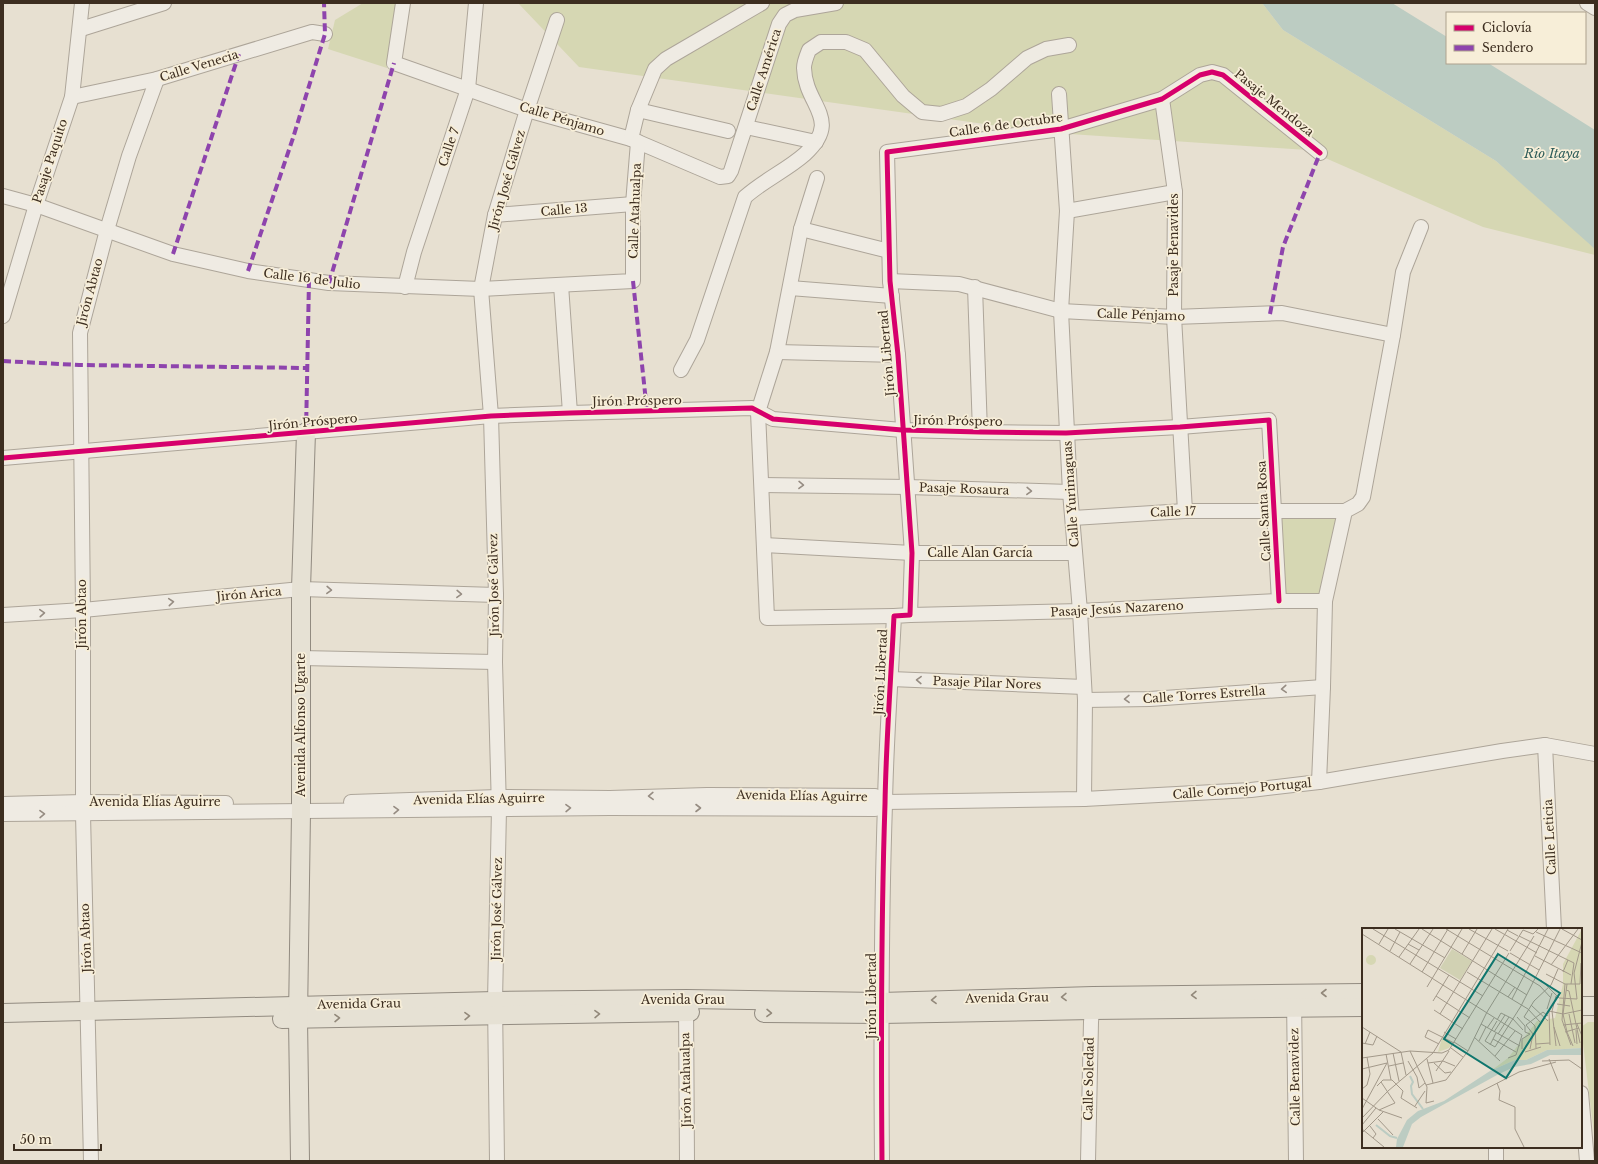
<svg xmlns="http://www.w3.org/2000/svg" width="1598" height="1164" viewBox="0 0 1598 1164" font-family="'Libre Baskerville',serif">
	<style>
		.green { fill: #d6d7b3 }
		.water { fill: #bcccc2 }
		.lines { fill: none; stroke-linecap: round; stroke-linejoin: round }
		.minor-casing { stroke: #ada599; stroke-width: 16 }
		.major-casing { stroke: #928b80; stroke-width: 20 }
		.minor { stroke: #efebe3; stroke-width: 14 }
		.major { stroke: #e6e1d4; stroke-width: 18 }
		.quiet { stroke: #8e44ad; stroke-width: 4; stroke-dasharray: 8 4; stroke-linecap: butt }
		.cycleway-casing { stroke: #f7eed8; stroke-width: 8 }
		.cycleway { stroke: #d6006c; stroke-width: 5 }
		.oneway { stroke: #968c82 }
		.oneway2 { stroke: #92887a }
		.labels { text-anchor: middle; stroke-width: 3.5; stroke-linejoin: round; paint-order: stroke }
		.street-label { font-size: 12px; fill: #3d2e20; stroke: #f7eed8 }
		.water-label { font-size: 13px; font-style: italic; fill: #2f5d5a; stroke: #f7eed8 }
		.inset-river { fill: none; stroke: #bcccc2; stroke-width: 2 }
		.inset-road { fill: none; stroke: #a3998a; stroke-width: 1 }
		.view { fill: #0f766e; fill-opacity: 0.15; stroke: #0f766e; stroke-width: 2 }
		.inset-edge { fill: none; stroke: #3d2e20; stroke-width: 2 }
	</style>
	<rect width="100%" height="100%" fill="#e7e0d1"/>
	<!-- green -->
	<g class="green">
		<polygon points="363,3 398,3 398,12 387,68 328,49 335,20"/>
		<polygon points="518,3 1262,3 1283,30 1496,161 1595,248 1595,255 1483,227 1307,150 1041,132 579,67"/>
		<polygon points="1281,515 1337,515 1320,596 1283,596"/>
		<polygon points="1588,1022 1595,1022 1595,1142 1581,1027"/>
	</g>
	<!-- water -->
	<polygon class="water" points="1262,3 1392,3 1447,37 1447,63 1488,63 1595,130 1595,249 1496,161 1283,30"/>
	<g class="lines">
		<defs>
			<g id="minor">
				<polyline points="403,3 394,63 527,110 631,139 720,177 728,176 731,171 779,24 785,15 795,10 836,3"/>
				<polyline points="1587,3 1595,8"/>
				<polyline points="81,29 164,3"/>
				<polyline points="1059,94 1067,211 1061,311 1070,492 1080,611 1085,700 1084,799"/>
				<polyline points="72,97 157,79 312,32 325,34"/>
				<polyline points="1162,99 1175,192 1174,317 1185,511"/>
				<polyline points="638,110 728,131"/>
				<polyline points="746,127 816,142"/>
				<polyline points="631,139 638,110 655,69 666,59 762,3"/>
				<polyline points="817,178 801,229 777,352 758,412 767,618 894,616"/>
				<polyline points="3,196 36,205 173,254 248,271 329,283 481,289 633,281 633,204 638,142"/>
				<polyline points="1067,211 1175,192"/>
				<polyline points="495,215 633,204"/>
				<polyline points="801,229 889,251"/>
				<polyline points="890,281 959,284 1061,311 1174,317 1282,313 1393,335"/>
				<polyline points="561,285 570,413"/>
				<polyline points="405,287 414,252 468,89 476,3"/>
				<polyline points="975,287 980,432"/>
				<polyline points="790,288 892,296"/>
				<polyline points="3,316 36,205 72,97 82,3"/>
				<polyline points="777,352 898,355"/>
				<path d="M681 370 697 340 745 197C764 180 787 170 805 154 843 119 805 106 804 68 804 62 807 55 809 50L821 42H846L865 50 903 96 922 112 941 114 966 106 991 89 1027 58 1046 49 1069 45"/>
				<polyline points="3,458 491,416 570,413 752,408 773,419 902,430 980,432 1066,433 1180,427 1269,420 1279,601"/>
				<polyline points="762,485 908,487 1070,492"/>
				<polyline points="1073,518 1185,511 1345,511"/>
				<polyline points="764,545 912,553 1075,553"/>
				<polyline points="3,615 83,610 301,589 496,595"/>
				<polyline points="910,615 1080,611 1279,601 1325,601"/>
				<polyline points="301,658 495,662"/>
				<polyline points="891,679 1084,687"/>
				<polyline points="1085,700 1150,699 1323,687"/>
				<polyline points="1545,745 1554,929"/>
				<polyline points="1319,782 1323,687 1325,601 1345,511 1358,504 1363,497 1393,335 1403,272 1421,227"/>
				<polyline points="351,802 498,797 610,798 707,795 875,796 885,802"/>
				<polyline points="885,802 1084,799 1251,790 1319,782 1502,751 1545,745 1595,754"/>
				<polyline points="3,804 83,802 226,803"/>
				<polyline points="3,814 610,808 875,809 885,802"/>
				<polyline points="1294,998 1296,1161"/>
				<polyline points="686,1003 687,1161"/>
				<polyline points="1581,1093 1587,1161"/>
				<polyline points="1496,1147 1496,1161"/>
				<polyline points="91,1161 83,814 83,610 80,333 107,230 129,156 157,79"/>
				<polyline points="497,1161 495,1001 499,809 495,662 496,595 491,416 481,289 495,215 527,110 557,20"/>
				<path d="M882 1161C881 1042 881 923 885 804 886 741 891 678 894 616L910 615 912 553 898 355 890 281 887 152 1061 129 1162 99 1200 75 1212 72 1223 75 1320 153"/>
				<polyline points="1088,1161 1091,1022 1093,1001"/>
			</g>
			<g id="major">
				<polyline points="1581,1006 1595,1006"/>
				<polyline points="3,1013 495,1001 686,999 881,1002 1093,996 1363,993"/>
				<polyline points="764,1013 881,1014 1092,1010 1363,1007"/>
				<polyline points="282,1019 690,1012"/>
				<polyline points="300,1161 298,1018 301,812 301,589 306,432"/>
			</g>
		</defs>
		<!-- minor casing -->
		<use href="#minor" class="minor-casing"/>
		<!-- major casing -->
		<use href="#major" class="major-casing"/>
		<!-- minor -->
		<use href="#minor" class="minor"/>
		<!-- major -->
		<use href="#major" class="major"/>
		<!-- quiet -->
		<g class="quiet">
			<polyline points="173,254 239,54"/>
			<polyline points="248,271 293,138 325,34 324,3"/>
			<polyline points="633,281 647,411"/>
			<polyline points="329,283 394,63"/>
			<polyline points="1270,314 1283,247 1320,153"/>
			<polyline points="3,361 79,365 308,368"/>
			<polyline points="306,432 309,280"/>
		</g>
		<defs>
			<g id="cycleway">
				<polyline points="3,458 491,416 570,413 752,408 773,419 902,430 980,432 1066,433 1180,427 1269,420 1279,601"/>
				<path d="M882 1161C881 1042 881 923 885 804 886 741 891 678 894 616L910 615 912 553 898 355 890 281 887 152 1061 129 1162 99 1200 75 1212 72 1223 75 1320 153"/>
			</g>
		</defs>
		<!-- cycleway casing -->
		<use href="#cycleway" class="cycleway-casing"/>
		<!-- cycleway -->
		<use href="#cycleway" class="cycleway"/>
	</g>
	<!-- one-way arrows -->
	<defs><path id="oneway-chevron" d="M-2-3.5L2.5 0L-2 3.5" fill="none" stroke-width="1.6" stroke-linecap="round" stroke-linejoin="round"/></defs>
	<g class="oneway">
		<use href="#oneway-chevron" transform="translate(801 485) rotate(1)"/>
		<use href="#oneway-chevron" transform="translate(1029 491) rotate(2)"/>
		<use href="#oneway-chevron" transform="translate(329 590) rotate(2)"/>
		<use href="#oneway-chevron" transform="translate(459 594) rotate(2)"/>
		<use href="#oneway-chevron" transform="translate(171 602) rotate(-5)"/>
		<use href="#oneway-chevron" transform="translate(42 613) rotate(-4)"/>
		<use href="#oneway-chevron" transform="translate(919 680) rotate(-178)"/>
		<use href="#oneway-chevron" transform="translate(1284 689) rotate(176)"/>
		<use href="#oneway-chevron" transform="translate(1127 699) rotate(179)"/>
		<use href="#oneway-chevron" transform="translate(651 796) rotate(178)"/>
		<use href="#oneway-chevron" transform="translate(568 808) rotate(-1)"/>
		<use href="#oneway-chevron" transform="translate(698 808)"/>
		<use href="#oneway-chevron" transform="translate(396 810) rotate(-1)"/>
		<use href="#oneway-chevron" transform="translate(42 814) rotate(-1)"/>
	</g>
	<g class="oneway2">
		<use href="#oneway-chevron" transform="translate(1324 993) rotate(180)"/>
		<use href="#oneway-chevron" transform="translate(1194 995) rotate(179)"/>
		<use href="#oneway-chevron" transform="translate(1064 997) rotate(179)"/>
		<use href="#oneway-chevron" transform="translate(934 1000) rotate(179)"/>
		<use href="#oneway-chevron" transform="translate(769 1013) rotate(1)"/>
		<use href="#oneway-chevron" transform="translate(597 1014) rotate(-1)"/>
		<use href="#oneway-chevron" transform="translate(467 1016) rotate(-1)"/>
		<use href="#oneway-chevron" transform="translate(337 1018) rotate(-1)"/>
	</g>
	<g class="labels">
		<!-- street labels -->
		<g class="street-label">
			<text transform="translate(199 66) rotate(-17)" y="4">Calle Venecia</text>
			<text transform="translate(764 70) rotate(-72)" y="4">Calle América</text>
			<text transform="translate(1274 103) rotate(39)" y="4">Pasaje Mendoza</text>
			<text transform="translate(562 119) rotate(17)" y="4">Calle Pénjamo</text>
			<text transform="translate(1006 125) rotate(-8)" y="4">Calle 6 de Octubre</text>
			<text transform="translate(449 147) rotate(-71)" y="4">Calle 7</text>
			<text transform="translate(50 161) rotate(-72)" y="4">Pasaje Paquito</text>
			<text transform="translate(507 180) rotate(-74)" y="4">Jirón José Gálvez</text>
			<text transform="translate(564 210) rotate(-5)" y="4">Calle 13</text>
			<text transform="translate(635 211) rotate(-88)" y="4">Calle Atahualpa</text>
			<text transform="translate(1174 245) rotate(-90)" y="4">Pasaje Benavides</text>
			<text transform="translate(312 279) rotate(7)" y="4">Calle 16 de Julio</text>
			<text transform="translate(90 292) rotate(-75)" y="4">Jirón Abtao</text>
			<text transform="translate(1141 315) rotate(2)" y="4">Calle Pénjamo</text>
			<text transform="translate(887 353) rotate(-95)" y="4">Jirón Libertad</text>
			<text transform="translate(637 401) rotate(-1)" y="4">Jirón Próspero</text>
			<text transform="translate(958 421) rotate(1)" y="4">Jirón Próspero</text>
			<text transform="translate(313 422) rotate(-5)" y="4">Jirón Próspero</text>
			<text transform="translate(964 489) rotate(2)" y="4">Pasaje Rosaura</text>
			<text transform="translate(1071 494) rotate(-94)" y="4">Calle Yurimaguas</text>
			<text transform="translate(1264 511) rotate(-93)" y="4">Calle Santa Rosa</text>
			<text transform="translate(1173 512) rotate(-2)" y="4">Calle 17</text>
			<text x="980" y="557">Calle Alan García</text>
			<text transform="translate(494 585) rotate(-91)" y="4">Jirón José Gálvez</text>
			<text transform="translate(249 594) rotate(-5)" y="4">Jirón Arica</text>
			<text transform="translate(1117 609) rotate(-3)" y="4">Pasaje Jesús Nazareno</text>
			<text transform="translate(82 614) rotate(-90)" y="4">Jirón Abtao</text>
			<text transform="translate(881 672) rotate(-87)" y="4">Jirón Libertad</text>
			<text transform="translate(987 683) rotate(2)" y="4">Pasaje Pilar Nores</text>
			<text transform="translate(1204 695) rotate(-4)" y="4">Calle Torres Estrella</text>
			<text transform="translate(301 725) rotate(-90)" y="4">Avenida Alfonso Ugarte</text>
			<text transform="translate(1242 789) rotate(-5)" y="4">Calle Cornejo Portugal</text>
			<text transform="translate(802 796) rotate(1)" y="4">Avenida Elías Aguirre</text>
			<text transform="translate(479 799) rotate(-1)" y="4">Avenida Elías Aguirre</text>
			<text x="155" y="806">Avenida Elías Aguirre</text>
			<text transform="translate(1550 837) rotate(-93)" y="4">Calle Leticia</text>
			<text transform="translate(497 909) rotate(-89)" y="4">Jirón José Gálvez</text>
			<text transform="translate(86 938) rotate(-92)" y="4">Jirón Abtao</text>
			<text transform="translate(872 996) rotate(-90)" y="4">Jirón Libertad</text>
			<text transform="translate(1007 998) rotate(-1)" y="4">Avenida Grau</text>
			<text x="683" y="1004">Avenida Grau</text>
			<text transform="translate(359 1004) rotate(-1)" y="4">Avenida Grau</text>
			<text transform="translate(1295 1077) rotate(-91)" y="4">Calle Benavidez</text>
			<text transform="translate(1089 1079) rotate(-89)" y="4">Calle Soledad</text>
			<text transform="translate(686 1080) rotate(-91)" y="4">Jirón Atahualpa</text>
		</g>
		<!-- water labels -->
		<g class="water-label">
			<text x="1552" y="158">Río Itaya</text>
		</g>
	</g>
	<!-- overview -->
	<g transform="translate(1362 928)">
		<rect width="220" height="220" fill="#e7e0d1"/>
		<path d="M220 1V120L185 122 164 132H153L130 142 146 130 175 93 193 90 201 56V36ZM4 32a5 5 0 1 1 10 0a5 5 0 1 1-10 0ZM80 110 90 115 87 120 76 124Z" fill="#d6d7b3"/>
		<path d="M90 21 110 33 98 52 78 40Z" fill="#d1d1b3"/>
		<path d="M220 120V127H188L169 136 152 139 135 147 59 189 50 196 41 219H34L35 211 45 192 56 183 82 173 128 143 153 132H164L185 122Z" fill="#bcccc2"/>
		<path class="inset-river" d="M48 148 51 154 49 158 50 166 61 181M14 197 28 208 35 210"/>
		<path class="inset-road" d="M11 1 121 68M33 1 83 30M60 1 165 67M84 1 178 58 189 70M107 1 146 23M133 1 175 25M200 1 220 12M145 2 156 8M174 4 220 25M0 6 160 107 154 127 146 130M157 8 212 35M17 16 26 1M46 16 57 22M28 23 38 4M148 23 161 2 171 6 176 1M148 25 177 42M100 26 115 1M173 28 209 47M37 29 57 1M48 36 71 1M189 37 216 1M60 44 86 1M105 44 166 81 178 94M201 44 206 32M184 46 203 56H218L219 35M179 52 197 70 215 71 212 45 220 14M203 56 200 92 209 117M205 56 201 86 205 104 211 118M209 56 212 35M65 59 100 1M204 62 207 63 218 115M74 68 108 90M194 68 190 83 194 118M146 69 153 59M150 71 186 1M71 73 87 47M195 76 208 78M169 77 186 93M185 81 190 65M72 82 101 101M78 86 130 1M207 86 213 115M155 89 163 98V104L168 106 160 111V121M135 92 139 85 151 91 161 102M169 94 162 89 172 73 189 57 196 41M169 94 173 98 174 120M119 96 158 118M215 96 220 108M201 97 220 95M0 99 39 124M192 99 198 118M125 100 132 90M214 102 215 116M82 104 94 111M132 104 143 87M203 104 217 100M136 106 147 89M112 109 138 133M131 111 154 124M117 113 124 99M123 113 133 119 159 78 198 1M123 113 135 93M92 114 106 123M0 115 11 117 15 108M3 116 8 104M77 116 63 109 66 102 92 115M174 116 188 115M128 117 134 105M188 117 187 83 201 86 220 82M89 120 101 129M168 121 171 106 164 97 181 84 186 88M48 123 65 159 64 175 72 173M39 124 44 147M163 124 179 119M31 125 37 153M71 125 146 1M24 126 29 152M133 128 153 103M0 130 48 123 80 125 87 122 147 25M65 131 71 155M187 131 196 153M46 133 55 149 57 160 63 155M81 133 93 138M180 133 207 132 220 141M66 135 81 133M72 135 83 145 89 144M27 138 41 135M0 141 25 135M74 143 87 123M135 155 138 163 137 172 153 179V201L162 219M64 157 84 152 106 123 125 84 172 8M15 158 21 152H30L41 163 39 170 55 180M0 161 5 157 8 146 5 129M116 165 157 144 194 134M0 170 17 182 40 190M53 178 63 163M0 181 25 135M17 182 33 175 19 154M0 190 26 163 71 125M16 191 31 207M0 197 14 180M8 198 14 206 11 210M0 201 22 219M0 205 21 184"/>
		<path class="view" d="M136 26 198 65 144 150 82 111Z"/>
		<rect width="220" height="220" class="inset-edge"/>
	</g>
	<!-- border -->
	<rect width="1598" height="1164" fill="none" stroke="#3d2e20" stroke-width="8"/>
	<!-- legend -->
	<rect x="1446" y="12" width="140" height="52" fill="#f7eed8" stroke="#ada18e"/>
	<rect x="1454" y="25" width="20" height="6" fill="#d6006c" stroke="#ada18e"/>
	<text x="1482" y="32" font-size="12" fill="#3d2e20">Ciclovía</text>
	<rect x="1454" y="45" width="20" height="6" fill="#8e44ad" stroke="#ada18e"/>
	<text x="1482" y="52" font-size="12" fill="#3d2e20">Sendero</text>
	<!-- scale -->
	<path d="M14 1144v6h87v-6" fill="none" stroke="#3d2e20" stroke-width="2"/>
	<text x="20" y="1144" font-size="12" fill="#3d2e20" stroke="#f7eed8" stroke-width="3" paint-order="stroke">50 m</text>
</svg>
